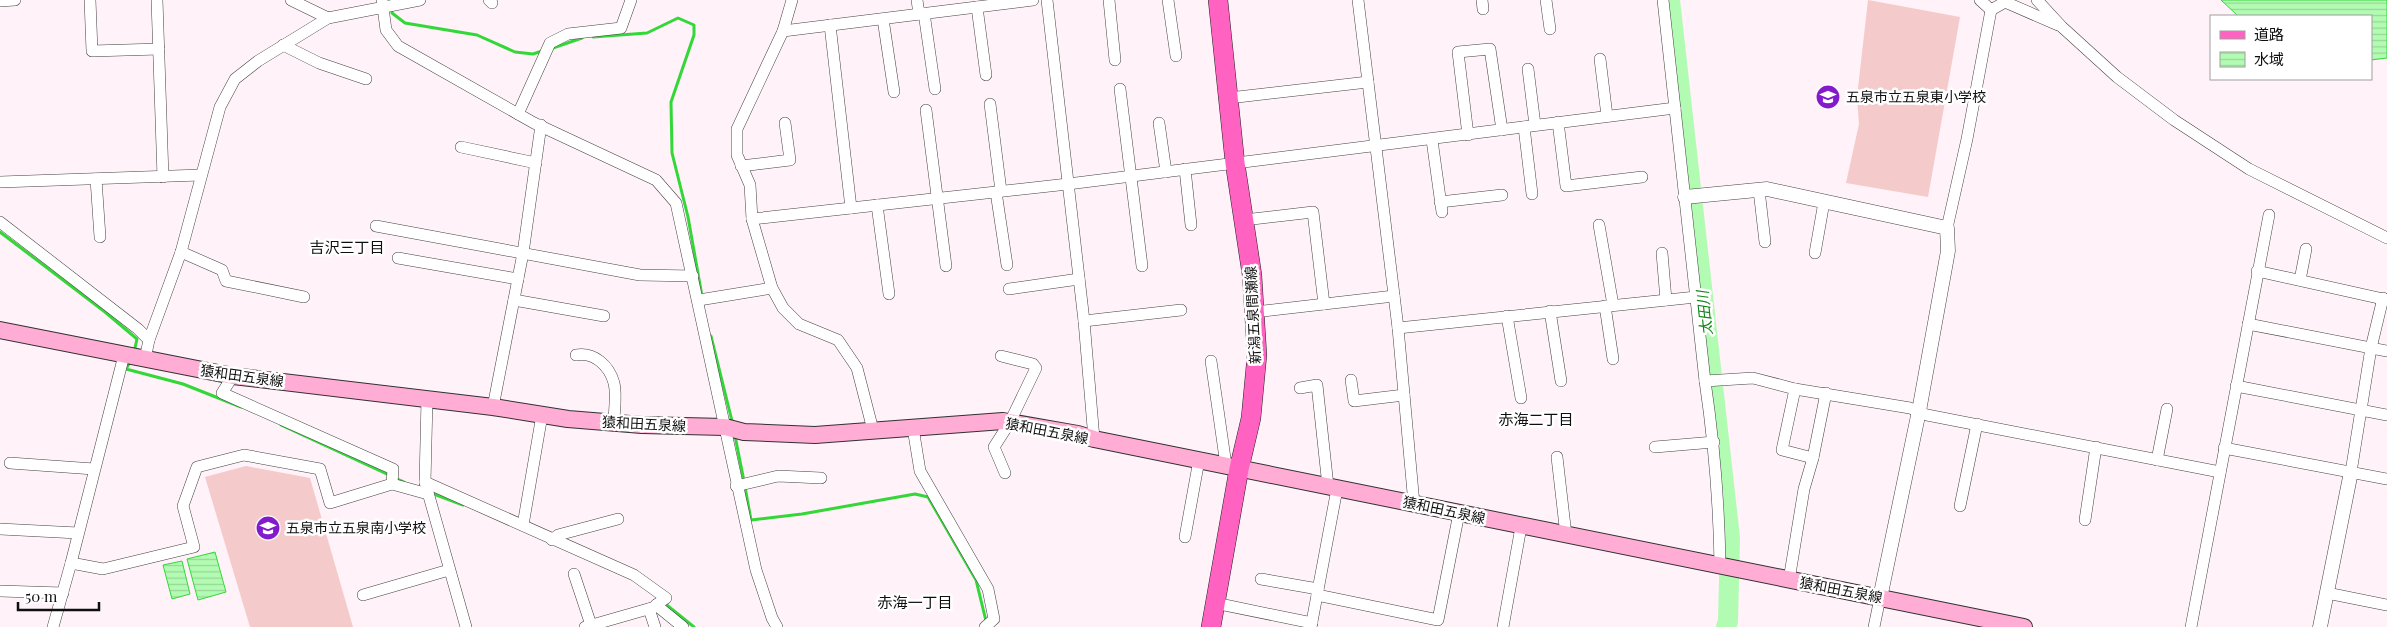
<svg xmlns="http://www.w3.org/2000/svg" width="2387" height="627" viewBox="0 0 2387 627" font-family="'Playfair Display','Noto Sans JP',serif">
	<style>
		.pitch { fill: #f4cacb }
		.water { fill: url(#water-rules); stroke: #33d838 }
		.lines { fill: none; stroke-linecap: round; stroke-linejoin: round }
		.stream { stroke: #33d838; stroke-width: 3 }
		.river { stroke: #b2fbb2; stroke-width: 20 }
		.minor-casing { stroke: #424242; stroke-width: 12 }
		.tertiary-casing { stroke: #424242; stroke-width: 15 }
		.secondary-casing { stroke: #313131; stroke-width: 18 }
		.primary-casing { stroke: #202020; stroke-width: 20 }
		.minor { stroke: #fff; stroke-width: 11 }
		.tertiary { stroke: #fff; stroke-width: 14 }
		.secondary { stroke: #ffadd4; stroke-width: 16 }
		.primary { stroke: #ff62c1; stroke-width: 19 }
		.labels { text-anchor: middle; stroke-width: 5; stroke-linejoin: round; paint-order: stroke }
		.poi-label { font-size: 14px; fill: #0f0f0f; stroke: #fff; text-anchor: start }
		.street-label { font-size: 14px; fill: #0f0f0f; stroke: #fff }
		.neighbourhood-label { font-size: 15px; fill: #0f0f0f; stroke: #fff }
		.water-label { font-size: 15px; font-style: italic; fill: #0e8517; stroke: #fff }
	</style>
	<defs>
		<pattern id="water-rules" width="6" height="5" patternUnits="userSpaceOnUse" patternTransform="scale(1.25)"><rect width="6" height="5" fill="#b2fbb2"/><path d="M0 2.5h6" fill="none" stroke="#98d698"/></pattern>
	</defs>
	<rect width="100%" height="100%" fill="#fff2f9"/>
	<!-- pitch -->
	<g class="pitch">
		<polygon points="1868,0 1960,17 1928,197 1846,183 1859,124 1857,97"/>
		<polygon points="246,466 310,478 353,627 250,627 205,477"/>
	</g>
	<!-- water -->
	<g class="water">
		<polygon points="2221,0 2387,0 2387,58 2371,60 2371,16 2238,16"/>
		<polygon points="215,552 226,592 198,600 187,559"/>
		<polygon points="182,561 190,594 172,599 163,565"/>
	</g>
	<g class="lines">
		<!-- stream -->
		<g class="stream">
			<polyline points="390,0 392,13 405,23 477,35 515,52 533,54 542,51"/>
			<polyline points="593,37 647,33 678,18 694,25 694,35 671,102 672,153 688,217 702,296"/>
			<polyline points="550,49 582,38"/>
			<polyline points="0,232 105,312 137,339 134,352"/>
			<polyline points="711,336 733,425"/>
			<polyline points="130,362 126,369 183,384 241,407"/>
			<polyline points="281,425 404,482"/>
			<polyline points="735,436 744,481"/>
			<polyline points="745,487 751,520 802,514 915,494 928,497 976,580 986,621"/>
			<polyline points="431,493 463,505"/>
			<polyline points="663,602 694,627"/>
		</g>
		<!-- river -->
		<polyline class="river" points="1670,0 1730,538 1728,621 1726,627"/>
		<defs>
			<g id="minor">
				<polyline points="90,0 92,51 159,49"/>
				<polyline points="157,0 163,177"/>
				<polyline points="291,0 328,18"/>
				<polyline points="382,0 386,30 398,46 534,123 656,180 676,203 756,570 772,618 777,627"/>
				<polyline points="489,0 492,3"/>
				<polyline points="792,0 783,31 737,129 737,155 750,185 752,219 772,288 783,308 799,324 838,340 857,368 873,430"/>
				<polyline points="917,0 919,14"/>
				<polyline points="1047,0 1084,321 1094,439"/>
				<polyline points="1109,0 1115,60"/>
				<polyline points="1168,0 1176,56"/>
				<polyline points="1358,0 1398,328 1414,504"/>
				<polyline points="1482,0 1483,9"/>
				<polyline points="1546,0 1550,29"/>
				<path d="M1663 0 1705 381C1714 442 1719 503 1720 565"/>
				<polyline points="1980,0 1991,10"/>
				<polyline points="2037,0 2062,27 2117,77 2174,120 2249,169 2387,238"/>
				<polyline points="0,1 15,0"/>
				<polyline points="977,7 986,75"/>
				<polyline points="924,13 935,89"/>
				<polyline points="883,19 894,92"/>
				<polyline points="830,25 851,208"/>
				<polyline points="783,31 1033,0"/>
				<polyline points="283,45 319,63 366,79"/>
				<polyline points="1600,59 1607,116"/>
				<polyline points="1528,69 1535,125"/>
				<polyline points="1120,89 1142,266"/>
				<polyline points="1229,98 1368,82"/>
				<polyline points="990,104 1001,191"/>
				<polyline points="926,110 946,266"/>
				<polyline points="518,114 550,43 568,34 621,28 631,0"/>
				<polyline points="1558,122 1566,186 1642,177"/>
				<polyline points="1159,123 1166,172"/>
				<polyline points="1524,127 1532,194"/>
				<polyline points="1468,135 1458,52 1490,49 1502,130"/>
				<polyline points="1432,140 1442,212"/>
				<polyline points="461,147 536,163"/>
				<polyline points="741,166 790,160 785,123"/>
				<polyline points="1185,169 1191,225"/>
				<polyline points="96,179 100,237"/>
				<polyline points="0,182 201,175"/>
				<polyline points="1759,190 1765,242"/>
				<polyline points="996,192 1007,265"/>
				<polyline points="1440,202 1502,195"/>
				<polyline points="877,205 889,294"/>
				<polyline points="752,219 1068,184 1675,108"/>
				<polyline points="1244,220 1313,212 1324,304"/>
				<polyline points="0,222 138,329 149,340"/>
				<polyline points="1599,225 1613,305"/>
				<polyline points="376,226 640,275 693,276"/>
				<polyline points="1947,228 1967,139 1991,10 2005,2 2058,25"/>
				<polyline points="181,252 222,270 226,281 304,297"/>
				<polyline points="1662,253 1666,300"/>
				<polyline points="1815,253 1824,202"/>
				<polyline points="398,258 518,279"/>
				<polyline points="2257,271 2387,300"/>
				<polyline points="2300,280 2306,249"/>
				<polyline points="1009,289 1079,279"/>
				<polyline points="514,300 604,316"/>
				<polyline points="699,300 772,288"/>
				<polyline points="1605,306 1613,359"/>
				<polyline points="1550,311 1561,381"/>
				<polyline points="1255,312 1394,296"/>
				<polyline points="1507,316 1521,398"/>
				<polyline points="1084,321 1181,310"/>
				<polyline points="2248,324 2387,351"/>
				<polyline points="1398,328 1696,297"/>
				<path d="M576 355C594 352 609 365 614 383 617 395 614 411 614 423"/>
				<polyline points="1001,356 1033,364 1036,368 1010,422 994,447 1005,473"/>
				<polyline points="145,359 149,340 181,252 220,107 235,79 258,61 328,18 420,0"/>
				<polyline points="1211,361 1226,465"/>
				<polyline points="233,376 222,393 393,469 392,484"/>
				<polyline points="1351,380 1354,401 1404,395"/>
				<polyline points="1705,381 1753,378 1795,389 1910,408 1927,415 2220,472"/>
				<polyline points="2236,386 2387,415"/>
				<polyline points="1300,388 1317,385 1328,486"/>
				<polyline points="1795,389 1782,450 1813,458"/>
				<polyline points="427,400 425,482 466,627"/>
				<polyline points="493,407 523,253 541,125"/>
				<polyline points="913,428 920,471 988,589 994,619 985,627"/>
				<polyline points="1655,447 1714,442"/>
				<polyline points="2224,448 2387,479"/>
				<polyline points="1557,457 1566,535"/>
				<polyline points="2157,460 2167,409"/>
				<polyline points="10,463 94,469"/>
				<polyline points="2351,472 2371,348 2383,298"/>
				<polyline points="425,482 634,575 666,598 656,605"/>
				<polyline points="736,486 778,476 821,478"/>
				<polyline points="1960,506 1977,424"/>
				<polyline points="2085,520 2096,447"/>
				<polyline points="523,525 542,415"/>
				<polyline points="0,529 78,533"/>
				<polyline points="1185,537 1199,460"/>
				<polyline points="552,540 558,535 618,519"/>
				<polyline points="71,563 103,569 194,547 183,506 197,467 244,455 320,469 330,503 392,484 428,494"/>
				<polyline points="574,574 591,625"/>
				<polyline points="1261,579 1318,589"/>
				<polyline points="1789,580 1804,489 1813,458 1826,393"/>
				<polyline points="0,591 63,593"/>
				<polyline points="2327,593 2387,605"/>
				<polyline points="363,595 449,570"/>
				<polyline points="1317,595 1438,620 1459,513"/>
				<polyline points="1215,603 1312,623"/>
				<polyline points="649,609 655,627"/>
				<polyline points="53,627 71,563 124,355"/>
				<polyline points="585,627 655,607 656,605 683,627"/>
				<polyline points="1311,627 1337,489"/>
				<polyline points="1503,627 1521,527"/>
				<polyline points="1874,627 1880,598"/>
				<polyline points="2191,627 2269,215"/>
			</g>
			<g id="tertiary">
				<polyline points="1685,197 1767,189 1947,228 1948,251 1919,411 1880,598"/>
				<polyline points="2320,627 2351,472"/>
			</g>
			<polyline id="secondary" points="0,330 233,376 493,407 568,419 642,425 725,427 744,432 815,435 1003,421 1078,434 1094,439 2024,627"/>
			<polyline id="primary" points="1211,627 1239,469 1251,418 1257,355 1252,275 1235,163 1218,0"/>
		</defs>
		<!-- minor casing -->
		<use href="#minor" class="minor-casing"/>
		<!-- tertiary casing -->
		<use href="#tertiary" class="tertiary-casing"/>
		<!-- secondary casing -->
		<use href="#secondary" class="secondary-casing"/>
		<!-- primary casing -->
		<use href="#primary" class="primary-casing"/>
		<!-- minor -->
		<use href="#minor" class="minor"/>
		<!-- tertiary -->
		<use href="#tertiary" class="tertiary"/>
		<!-- secondary -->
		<use href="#secondary" class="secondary"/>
		<!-- primary -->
		<use href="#primary" class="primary"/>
	</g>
	<!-- icons -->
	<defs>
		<symbol id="school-disc" viewBox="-11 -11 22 22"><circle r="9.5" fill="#831bcc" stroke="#fff"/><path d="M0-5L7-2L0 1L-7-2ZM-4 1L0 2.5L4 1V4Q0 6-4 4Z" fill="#fff"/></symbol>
	</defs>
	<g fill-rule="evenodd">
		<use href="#school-disc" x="1814" y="83" width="28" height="28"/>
		<use href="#school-disc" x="254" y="514" width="28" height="28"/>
	</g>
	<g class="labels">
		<!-- poi labels -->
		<g class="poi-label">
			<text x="1846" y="102">五泉市立五泉東小学校</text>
			<text x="286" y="533">五泉市立五泉南小学校</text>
		</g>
		<!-- street labels -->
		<g class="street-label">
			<text transform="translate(1253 315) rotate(-93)" y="5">新潟五泉間瀬線</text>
			<text transform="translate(242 376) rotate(8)" y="5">猿和田五泉線</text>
			<text transform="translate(644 424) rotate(3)" y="5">猿和田五泉線</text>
			<text transform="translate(1047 431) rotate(11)" y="5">猿和田五泉線</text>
			<text transform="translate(1444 510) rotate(12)" y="5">猿和田五泉線</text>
			<text transform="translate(1841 590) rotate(11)" y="5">猿和田五泉線</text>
		</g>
		<!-- neighbourhood labels -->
		<g class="neighbourhood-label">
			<text x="347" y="253">吉沢三丁目</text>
			<text x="1536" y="425">赤海二丁目</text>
			<text x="915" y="608">赤海一丁目</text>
		</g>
		<!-- water labels -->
		<g class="water-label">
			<text transform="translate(1705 313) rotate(-96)" y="5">太田川</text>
		</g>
	</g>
	<!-- legend -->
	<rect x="2210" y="15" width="162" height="65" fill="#ffffff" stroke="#9f9f9f"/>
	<rect x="2220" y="31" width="25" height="8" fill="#ff62c1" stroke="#9f9f9f"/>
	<text x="2254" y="40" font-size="15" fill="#0f0f0f">道路</text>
	<rect x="2220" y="52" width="25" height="15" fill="url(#water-rules)" stroke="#9f9f9f"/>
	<text x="2254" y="65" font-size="15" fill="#0f0f0f">水域</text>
	<!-- scale -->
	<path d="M18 602v8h81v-8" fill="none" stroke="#0f0f0f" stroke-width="2.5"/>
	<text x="25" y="602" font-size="15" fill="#0f0f0f" stroke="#ffffff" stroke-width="4" paint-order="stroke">50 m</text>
</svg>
